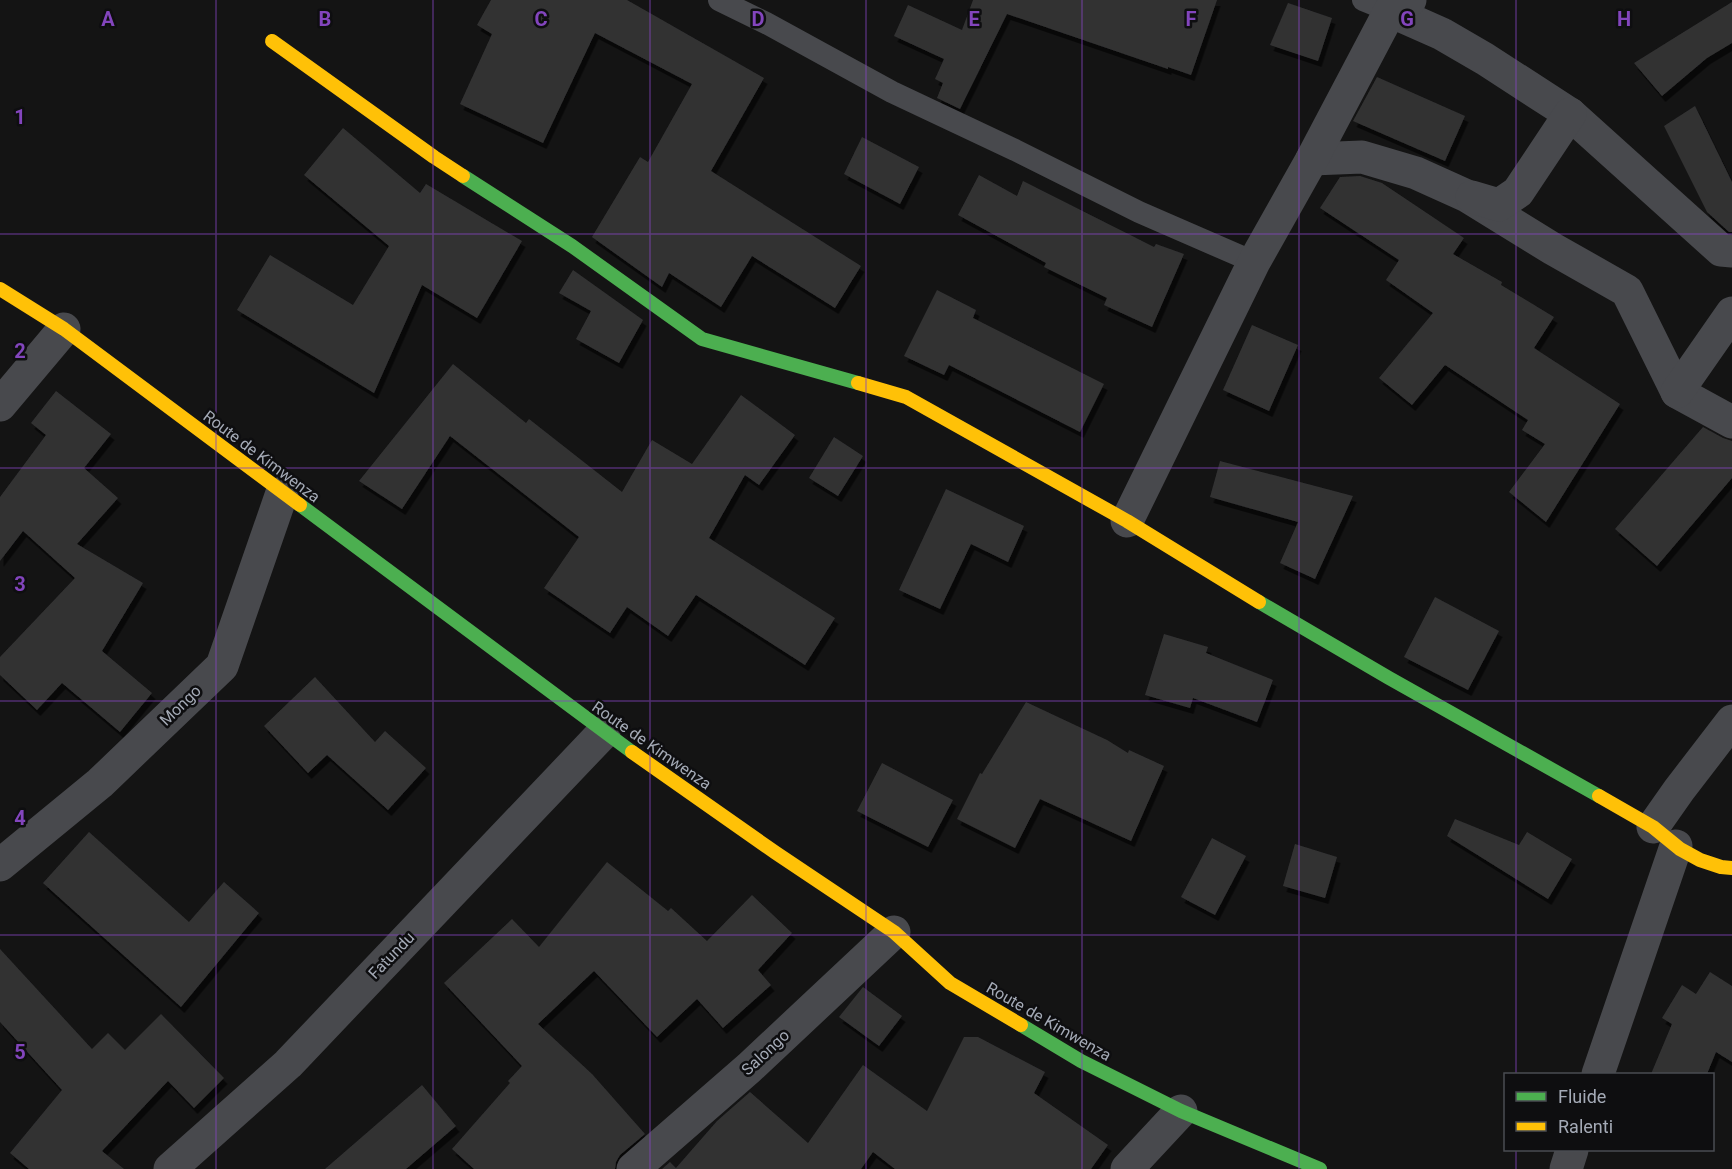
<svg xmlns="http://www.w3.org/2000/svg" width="1732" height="1169" viewBox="0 0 1732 1169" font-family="Roboto,sans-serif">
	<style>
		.building { fill: #323233; filter: url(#shadow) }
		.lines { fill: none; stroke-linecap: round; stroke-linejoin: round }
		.lane { stroke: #48494d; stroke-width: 22 }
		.street { stroke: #48494d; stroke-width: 33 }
		.fast { stroke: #4caf50; stroke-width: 14 }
		.slow { stroke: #ffc107; stroke-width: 14 }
		.grid { fill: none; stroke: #8345bd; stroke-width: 1.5; stroke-opacity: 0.55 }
		.labels { text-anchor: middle; stroke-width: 5; stroke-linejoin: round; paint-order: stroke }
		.street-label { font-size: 16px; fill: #a4aab6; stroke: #0e0e10 }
		.grid-label { font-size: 20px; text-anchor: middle; font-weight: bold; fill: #8345bd; stroke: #0e0e10; stroke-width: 5; stroke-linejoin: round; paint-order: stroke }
	</style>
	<defs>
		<filter id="shadow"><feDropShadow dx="3.5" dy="6" stdDeviation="0" flood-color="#0009"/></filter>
	</defs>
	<rect width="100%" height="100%" fill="#141414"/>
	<!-- building -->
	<g class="building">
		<polygon points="491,0 627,0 764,78 711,171 861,266 835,308 752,256 721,307 669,273 662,287 592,237 640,157 648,162 692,84 595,33 543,143 460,104 492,34 477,25"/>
		<polygon points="973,0 1217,0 1191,75 1168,67 1168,69 1007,14 960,109 937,98 943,83 935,79 944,59 894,36 908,5 962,30"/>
		<polygon points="1732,2 1732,43 1707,58 1662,96 1634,63"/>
		<polygon points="1288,3 1332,18 1318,61 1270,45"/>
		<polygon points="1377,77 1465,116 1445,161 1353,121"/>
		<polygon points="1695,106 1732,182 1732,232 1729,232 1707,212 1664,126"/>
		<polygon points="343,128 420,193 426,184 522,241 477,318 422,285 374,393 237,310 270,255 353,305 389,246 304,175"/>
		<polygon points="862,137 919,167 900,204 844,174"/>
		<polygon points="979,175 1017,196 1023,181 1154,247 1156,244 1184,254 1152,327 1104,305 1107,298 1044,267 1046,263 958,215"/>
		<polygon points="1360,176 1382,183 1464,238 1453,254 1502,282 1501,285 1554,317 1534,348 1620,404 1546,522 1509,492 1545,444 1522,430 1528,420 1445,365 1412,405 1379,378 1433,313 1386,280 1399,260 1320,208 1340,177"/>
		<polygon points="573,270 643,320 619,363 576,339 591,311 559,293"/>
		<polygon points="937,290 976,310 973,318 1104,384 1080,432 949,365 944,375 904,356"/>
		<polygon points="1252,325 1298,345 1269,411 1223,390"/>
		<polygon points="453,364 526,423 529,419 622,492 652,440 692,464 741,395 795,435 759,485 745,475 709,538 835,618 805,665 696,595 668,636 627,607 610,633 544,588 579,537 450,436 402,509 359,481"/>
		<polygon points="56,391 111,434 84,468 118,498 77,544 143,583 102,651 152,693 120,732 62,683 37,710 0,675 0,657 75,578 23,531 0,561 0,497 46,435 31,423"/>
		<polygon points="1703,427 1723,438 1732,441 1732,478 1657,566 1615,529"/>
		<polygon points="834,437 863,456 838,496 809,478"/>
		<polygon points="1220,461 1353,496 1315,579 1280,563 1298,522 1210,497"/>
		<polygon points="946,489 1024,526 1008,562 971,544 940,609 899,590"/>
		<polygon points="1435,597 1499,631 1468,690 1404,657"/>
		<polygon points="1164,634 1208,647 1206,653 1273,680 1257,722 1193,698 1190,708 1145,695"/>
		<polygon points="315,677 375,742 385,731 426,768 388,810 327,755 308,773 264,726"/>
		<polygon points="1026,702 1107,740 1128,753 1129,750 1164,766 1131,841 1040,799 1015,848 957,819 980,773 982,774"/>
		<polygon points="882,763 953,800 928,847 857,811"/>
		<polygon points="1455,819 1519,845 1527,832 1572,859 1548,899 1447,836"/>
		<polygon points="89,832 189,922 224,882 259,913 181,1007 43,883"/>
		<polygon points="1212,838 1246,856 1215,915 1181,897"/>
		<polygon points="1295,844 1337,857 1325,898 1283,886"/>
		<polygon points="607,862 668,911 671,908 707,941 752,895 792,933 758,970 771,985 723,1028 697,999 657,1037 594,971 538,1024 592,1074 645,1134 620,1155 616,1162 615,1169 474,1169 452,1149 510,1083 508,1081 522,1066 444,983 512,919 539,947"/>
		<polygon points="0,949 92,1049 108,1033 125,1050 161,1014 224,1078 194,1108 168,1081 102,1151 124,1169 29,1169 10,1153 62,1090 0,1022"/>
		<polygon points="1710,972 1732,986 1732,1062 1716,1052 1707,1074 1651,1074 1672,1024 1662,1018 1682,985 1696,994"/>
		<polygon points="863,987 902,1016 879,1046 839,1017"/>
		<polygon points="964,1037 978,1037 1045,1072 1034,1093 1108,1145 1091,1169 895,1169 873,1152 861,1169 662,1169 670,1162 676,1168 717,1121 750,1092 808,1143 863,1065 927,1111"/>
		<polygon points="422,1085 456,1126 406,1169 325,1169"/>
	</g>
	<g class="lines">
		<!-- lane -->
		<g class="lane">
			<polyline points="719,0 766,23 892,92 1015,150 1139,212 1254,262"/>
			<polyline points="1363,0 1390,11"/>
		</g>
		<!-- street -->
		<g class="street">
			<polyline points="1390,11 1442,34 1485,59 1570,114 1721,250 1732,251"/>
			<polyline points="1312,159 1362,157 1416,173 1467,196 1553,249 1627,291 1677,392 1732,422"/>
			<polyline points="1472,197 1499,205 1518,192 1570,114"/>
			<polyline points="1677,392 1732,313"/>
			<polyline points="0,405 64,329"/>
			<polyline points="1127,521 1254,262 1312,159 1390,11 1410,0"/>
			<polyline points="1653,827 1679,790 1732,721"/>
			<polyline points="0,865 100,783 222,666 282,493"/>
			<polyline points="1598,1074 1676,846"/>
			<polyline points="170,1169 288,1064 604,732"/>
			<polyline points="633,1169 749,1068 894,932"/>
			<polyline points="1127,1169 1181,1111"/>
			<polyline points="1566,1169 1572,1150"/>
		</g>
		<!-- fast -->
		<g class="fast">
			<polyline points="463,176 572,246 702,339 858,383"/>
			<polyline points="300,505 632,752"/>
			<polyline points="1259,602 1389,678 1599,796"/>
			<polyline points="1021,1025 1081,1061 1181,1111 1320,1169"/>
		</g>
		<!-- slow -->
		<g class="slow">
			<polyline points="272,41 434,157 463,176"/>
			<polyline points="0,289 64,329 300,505"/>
			<polyline points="858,383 906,397 1127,521 1259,602"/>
			<polyline points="632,752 776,853 894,932 950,983 1021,1025"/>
			<polyline points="1599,796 1653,827 1680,849 1700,860 1721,867 1732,868"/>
		</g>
	</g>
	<!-- grid -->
	<path class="grid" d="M216 0V1169M433 0V1169M650 0V1169M866 0V1169M1082 0V1169M1299 0V1169M1516 0V1074M0 234H1732M0 468H1732M0 701H1732M0 935H1732M1516 1150V1169"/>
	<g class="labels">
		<!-- street labels -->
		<g class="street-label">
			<text transform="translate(262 456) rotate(37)" y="6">Route de Kimwenza</text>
			<text transform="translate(180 705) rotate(-44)" y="6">Mongo</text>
			<text transform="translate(652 745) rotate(35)" y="6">Route de Kimwenza</text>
			<text transform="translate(391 955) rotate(-46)" y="6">Fatundu</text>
			<text transform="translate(1049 1021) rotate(30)" y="6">Route de Kimwenza</text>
			<text transform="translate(765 1052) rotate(-43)" y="6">Salongo</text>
		</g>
	</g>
	<g class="grid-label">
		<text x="108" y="26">A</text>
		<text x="325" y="26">B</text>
		<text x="541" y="26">C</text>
		<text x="758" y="26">D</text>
		<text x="974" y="26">E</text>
		<text x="1191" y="26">F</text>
		<text x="1407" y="26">G</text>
		<text x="1624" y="26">H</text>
		<text x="20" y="124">1</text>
		<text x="20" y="358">2</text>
		<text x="20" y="591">3</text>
		<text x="20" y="825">4</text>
		<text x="20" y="1059">5</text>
	</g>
	<!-- legend -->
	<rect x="1504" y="1073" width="210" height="78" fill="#0e0e10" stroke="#4a4c52" stroke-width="1.5"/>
	<rect x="1516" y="1092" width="30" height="9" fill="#4caf50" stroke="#4a4c52" stroke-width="1.5"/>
	<text x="1558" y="1103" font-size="18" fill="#a4aab6">Fluide</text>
	<rect x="1516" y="1122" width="30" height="9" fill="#ffc107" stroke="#4a4c52" stroke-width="1.5"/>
	<text x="1558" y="1133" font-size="18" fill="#a4aab6">Ralenti</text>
</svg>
